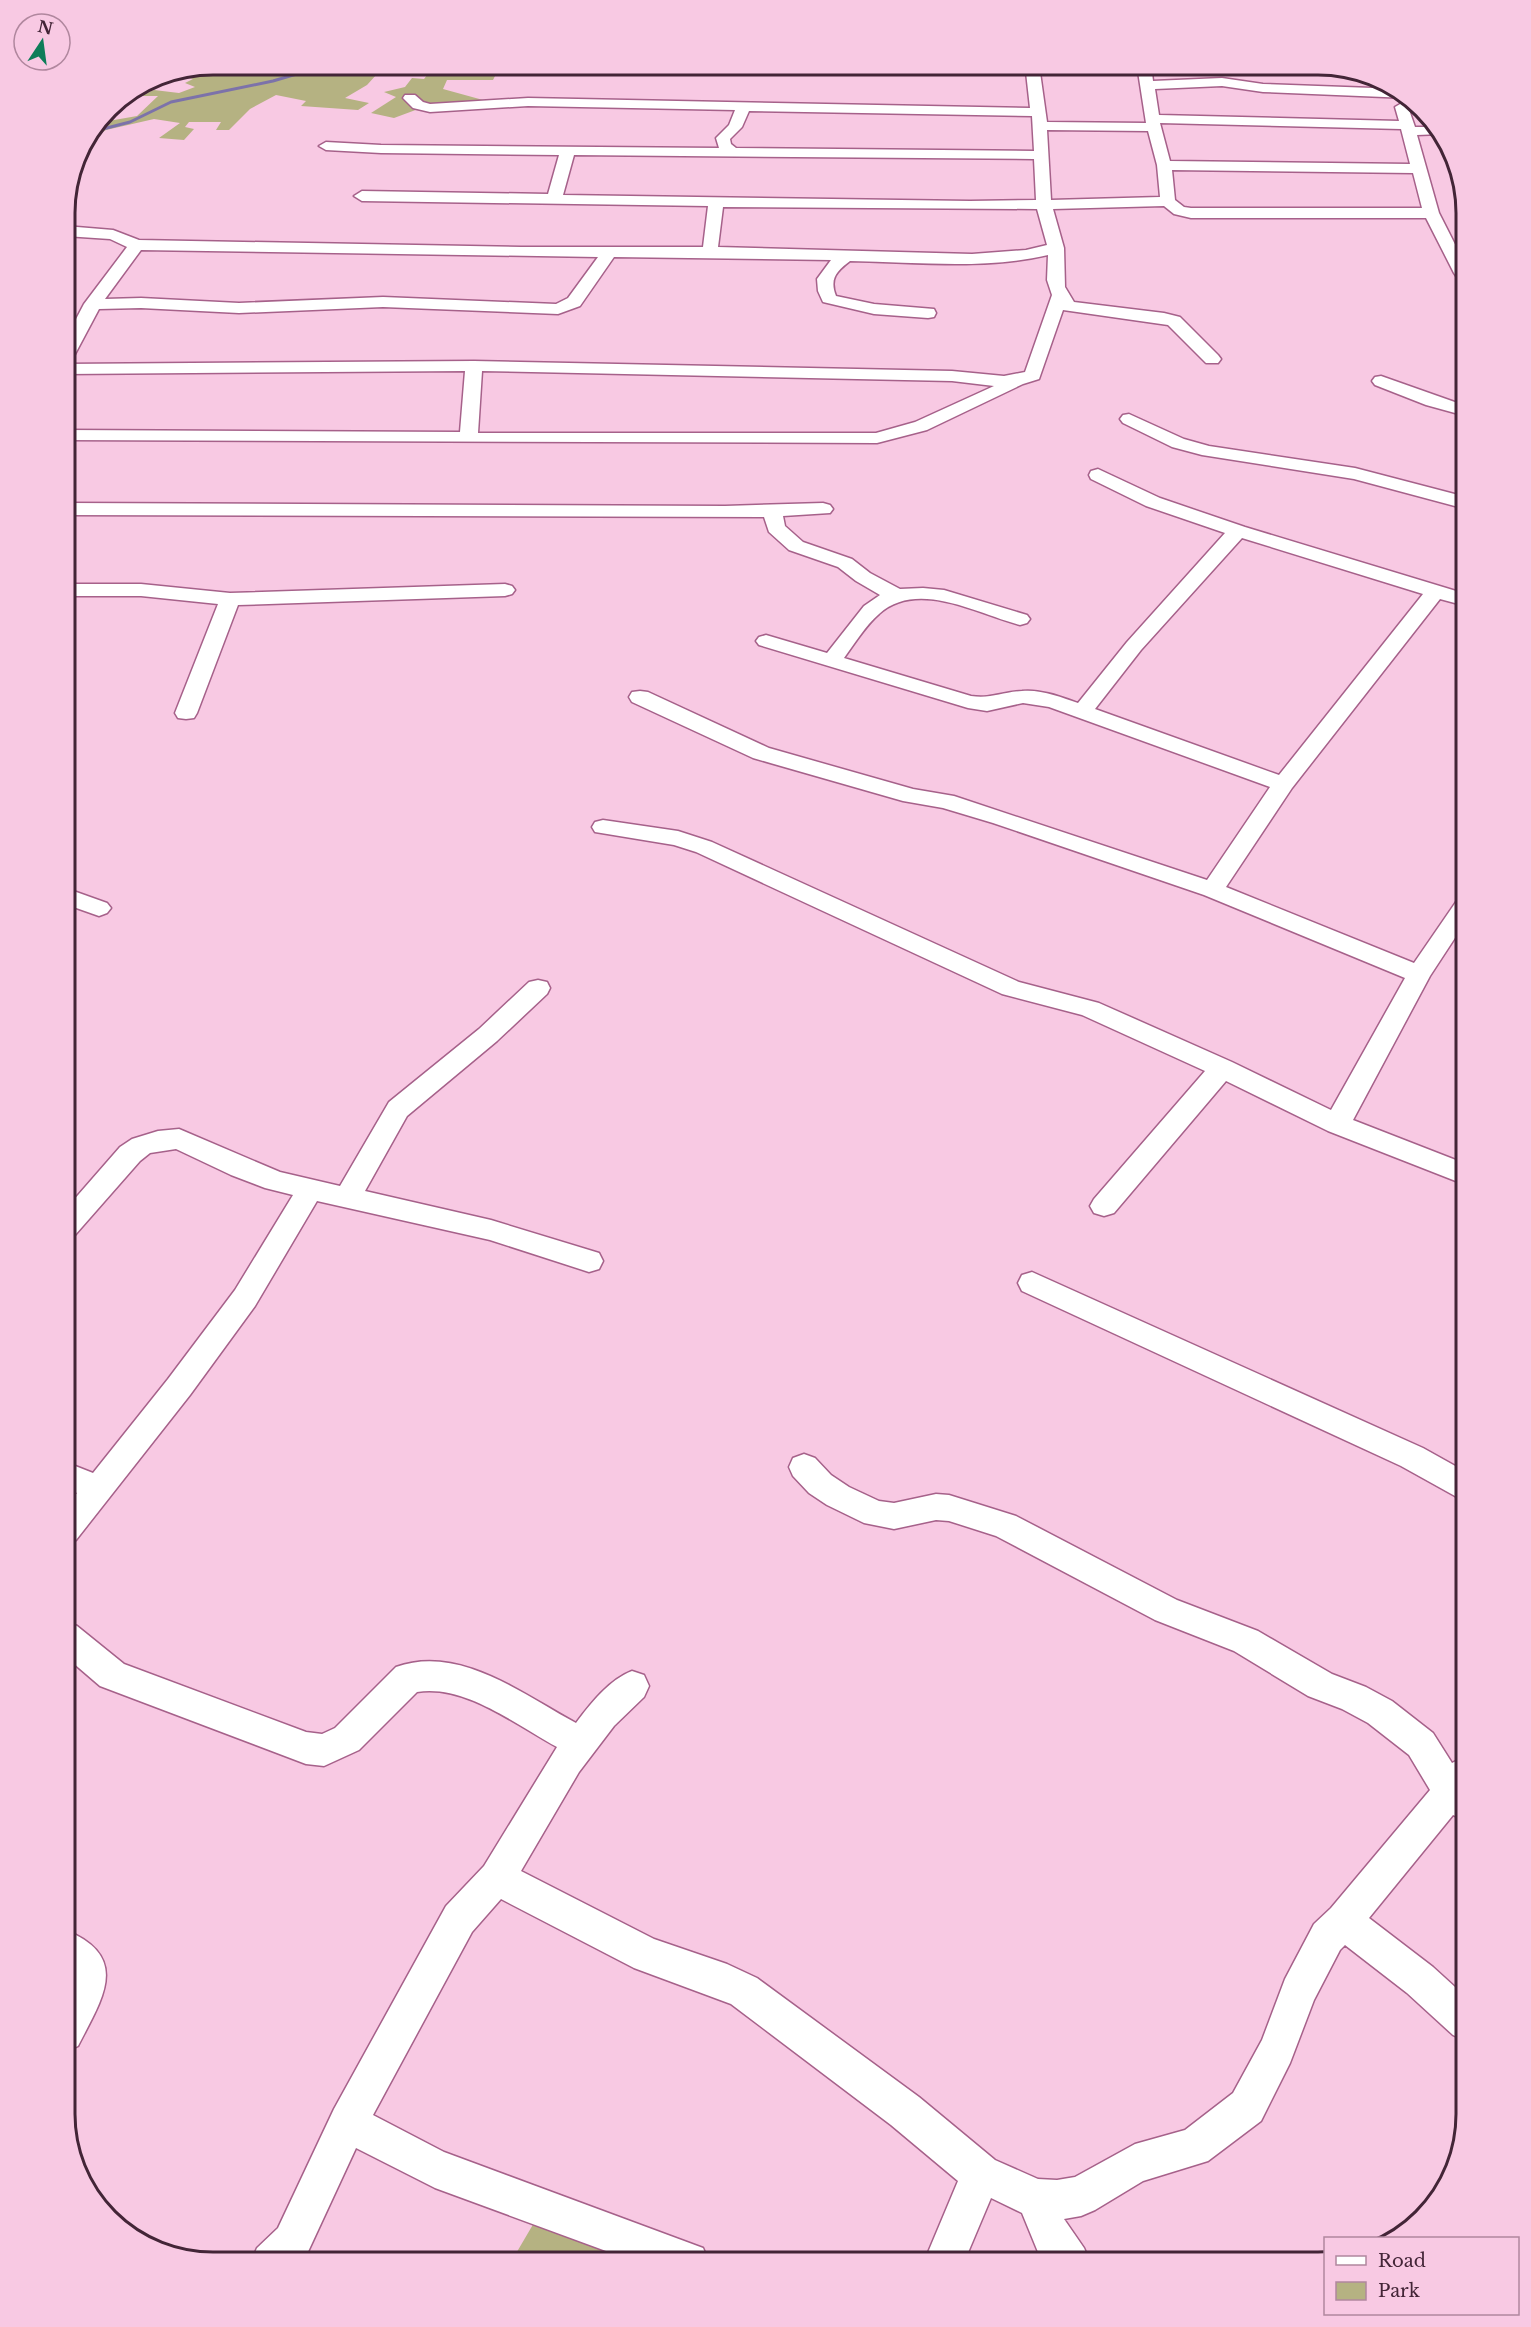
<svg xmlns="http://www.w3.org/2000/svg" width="1531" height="2327" viewBox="0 0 1531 2327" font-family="'Libre Baskerville',serif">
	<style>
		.green { fill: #b5b282 }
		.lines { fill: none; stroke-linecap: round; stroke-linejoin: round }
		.stream { stroke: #7c72aa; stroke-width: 3 }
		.minor-casing { stroke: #a6618a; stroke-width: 3 }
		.minor { fill: #fff; fill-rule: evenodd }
		.rim { fill: none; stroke: #432537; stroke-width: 3 }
	</style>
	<rect width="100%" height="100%" fill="#f8c9e3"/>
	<!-- green -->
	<g class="green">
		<polygon points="213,65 253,65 268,75 300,65 361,65 358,68 377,74 367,85 345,98 369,103 358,110 301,106 306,101 276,95 250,109 229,130 216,130 221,122 189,122 185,127 194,129 184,140 159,138 180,123 154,119 106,130 82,145 97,123 137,116 158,96 139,96 154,90 179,93 195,87 185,83 193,79 171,73"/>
		<polygon points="412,65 527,65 520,70 498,70 493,80 447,80 443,89 483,100 480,103 429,105 394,118 371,113 396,97 384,92 405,87 412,78 424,79 431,70 413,68"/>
		<polygon points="538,2216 635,2262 511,2262"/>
	</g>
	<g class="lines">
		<!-- stream -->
		<polyline class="stream" points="91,132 130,122 171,102 273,81 327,65"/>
		<defs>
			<g id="minor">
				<path d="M717 65H1039L1047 122 1146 123 1137 65H1151L1153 81 1222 78 1263 84 1400 89 1408 98 1263 92 1222 86 1155 89 1159 115 1399 121 1395 107 1402 103 1407 104 1415 127H1435L1442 134 1417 135 1439 213 1466 266V279L1456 276 1454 273 1426 218H1191L1174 214 1164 206 1053 209 1064 248 1065 287 1074 302 1164 313 1180 317 1218 355 1221 359 1218 363H1206L1168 325 1063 310 1039 379 1023 384 927 430 877 443 65 440V430L460 432 465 371 65 374V364L474 361 952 371 1004 376 1025 372 1052 295 1047 280 1048 255C984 270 916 262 850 261 837 271 829 278 836 296L874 304 934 309 936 313 934 317 928 318 874 314 823 302 818 291 817 279 831 260 614 257 580 306 558 314 383 307 239 313 141 308 99 309 74 356 71 360 65 361V340L84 304 127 247 110 239 65 236V226L113 230 139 240 521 247H703L708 206 362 201 354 196 362 191 548 194 559 155 381 153 326 150 319 146 326 142 381 145 719 148 716 138 729 125 735 110 528 106 430 112 413 108 403 98 405 95H415L423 102 430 104 528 98 1030 108 1026 72 724 69ZM749 111 1032 116 1034 151 736 148 731 144 730 139 742 127ZM1160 123 1401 129 1410 164 1170 161ZM1047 130 1148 131 1157 165 1160 197 1051 200ZM574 155 1034 159 1036 200 970 201 563 195ZM1172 170 1413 173 1422 208H1191L1184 207 1175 200ZM723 207 1037 209 1047 245 1026 250 972 254 718 247ZM141 250 598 257 568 298 556 304 383 297 239 303 141 298 105 299ZM482 371 952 381 994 386 915 422 876 433H478Z"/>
				<polygon points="1381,376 1466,406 1466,416 1426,405 1375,385 1372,381 1375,377"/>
				<polygon points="1129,414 1184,439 1209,446 1355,468 1466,497 1466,509 1354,479 1202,455 1172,447 1123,423 1120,419 1123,415"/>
				<path d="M1098 469 1160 498 1245 527 1466 594V606L1440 599 1292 788 1226 887 1414 963 1458 899 1466 896V921L1430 976 1353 1120 1466 1164V1185L1328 1131 1226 1081 1114 1213 1104 1216 1094 1213 1090 1206 1094 1199 1205 1071 1082 1015 1002 994 696 852 674 845 595 832 592 827 595 822 603 820 678 831 712 842 1019 982 1099 1003 1232 1062 1331 1110 1405 978 1204 895 993 823 943 808 903 801 753 758 632 702 629 697 632 692 640 691 648 692 769 748 913 789 954 796 1207 880 1270 787 1049 707 1023 703 987 711 968 708 759 645 756 641 759 637 766 635 827 653 864 606 880 595 856 581 838 567 789 550 769 532 764 517 65 515V503L725 506 823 503 830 505 833 509 830 513 783 516 785 526 803 542 852 559 870 573 900 589 923 588 944 590 1027 615 1030 619 1027 623 1020 625C977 614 918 579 879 614 865 626 855 643 844 658L971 696C991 699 1002 692 1022 691 1040 689 1061 697 1078 703L1127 642 1225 533 1146 506 1091 479 1089 475 1091 471ZM1242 538 1423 594 1279 775 1095 709 1141 650Z"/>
				<polygon points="65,584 141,584 230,593 505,584 512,586 515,590 512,594 505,596 238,605 197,713 194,718 186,719 178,718 175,713 218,604 141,596 65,596"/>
				<polygon points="65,888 107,903 111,908 107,913 99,916 65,904"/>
				<polygon points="538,980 547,982 550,988 547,994 497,1041 407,1116 365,1191 491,1220 599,1253 603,1261 599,1269 589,1272 490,1240 317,1201 255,1306 190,1395 76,1540 65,1544 65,1508 77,1493 65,1488 65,1462 93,1473 168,1379 235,1290 293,1195 265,1188 231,1175 176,1149 150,1153 140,1161 75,1235 65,1238 65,1210 120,1147 132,1139 158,1131 179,1129 280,1172 340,1186 389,1102 479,1029 529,982"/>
				<polygon points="1032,1272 1423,1448 1466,1472 1466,1500 1455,1496 1401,1466 1022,1291 1018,1283 1022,1275"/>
				<path d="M804 1454 815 1458 831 1475 849 1487 879 1501 894 1503 936 1494 949 1495 1016 1516 1177 1600 1258 1631 1332 1674 1366 1687 1392 1701 1433 1733 1452 1763 1466 1756V1820L1453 1815 1369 1918 1433 1967 1466 1997V2041L1453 2035 1407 1993 1345 1945 1340 1950 1314 2000 1290 2063 1261 2121 1208 2161 1143 2181 1095 2210 1081 2216 1064 2219 1084 2248 1090 2262H1045L1038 2252 1022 2213 991 2198 964 2262H924L958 2181 891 2125 731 2004 634 1968 501 1899 472 1932 373 2115 444 2152 703 2248 709 2262H636L435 2188 356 2148 306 2256 300 2262H251L257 2248 278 2228 334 2109 446 1906 484 1866 557 1747C516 1725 465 1684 417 1692L359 1750 324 1766 306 1764 100 1686 65 1656V1621L77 1626 124 1664 306 1732 322 1734 335 1728 396 1667C459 1644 522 1694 576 1723 591 1703 609 1680 632 1671L644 1675 649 1686 644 1697 614 1726 579 1772 521 1871 654 1939 727 1964 757 1978 919 2097 995 2160 1038 2179 1057 2180 1075 2177 1135 2144 1185 2130 1233 2093 1262 2040 1285 1979 1314 1924 1331 1908 1430 1790 1409 1755 1368 1723 1342 1709 1308 1696 1234 1651 1155 1620 996 1536 949 1521 936 1520 894 1529 864 1523 827 1505 809 1493 793 1476 789 1467 793 1458Z"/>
				<path d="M65 1930C132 1957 102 1999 78 2046L65 2052V1995L70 1976 65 1969Z"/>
			</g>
		</defs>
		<!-- minor casing -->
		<use href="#minor" class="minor-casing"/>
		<!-- minor -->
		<use href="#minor" class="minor"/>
	</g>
	<!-- crop -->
	<path d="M0 0H1531V2327H0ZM213 75H1318A138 138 0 0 1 1456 213V2114A138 138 0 0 1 1318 2252H213A138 138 0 0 1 75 2114V213A138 138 0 0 1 213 75Z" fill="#f8c9e3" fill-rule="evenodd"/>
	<path class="rim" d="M213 75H1318A138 138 0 0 1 1456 213V2114A138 138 0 0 1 1318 2252H213A138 138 0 0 1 75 2114V213A138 138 0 0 1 213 75Z"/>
	<!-- legend -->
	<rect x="1324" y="2237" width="195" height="78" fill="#f8c9e3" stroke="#b0879e" stroke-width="1.5"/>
	<rect x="1336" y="2256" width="30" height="9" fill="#ffffff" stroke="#b0879e" stroke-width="1.5"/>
	<text x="1378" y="2267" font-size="18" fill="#432537">Road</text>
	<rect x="1336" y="2282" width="30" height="18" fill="#b5b282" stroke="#b0879e" stroke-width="1.5"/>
	<text x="1378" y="2297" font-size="18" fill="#432537">Park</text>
	<!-- north arrow -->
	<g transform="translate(42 42) rotate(13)"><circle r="28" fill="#f8c9e3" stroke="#b0879e" stroke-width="1.5"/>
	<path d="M0-4.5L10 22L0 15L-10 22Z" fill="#0e7d59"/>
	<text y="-9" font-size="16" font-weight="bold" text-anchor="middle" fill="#432537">N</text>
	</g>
</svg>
